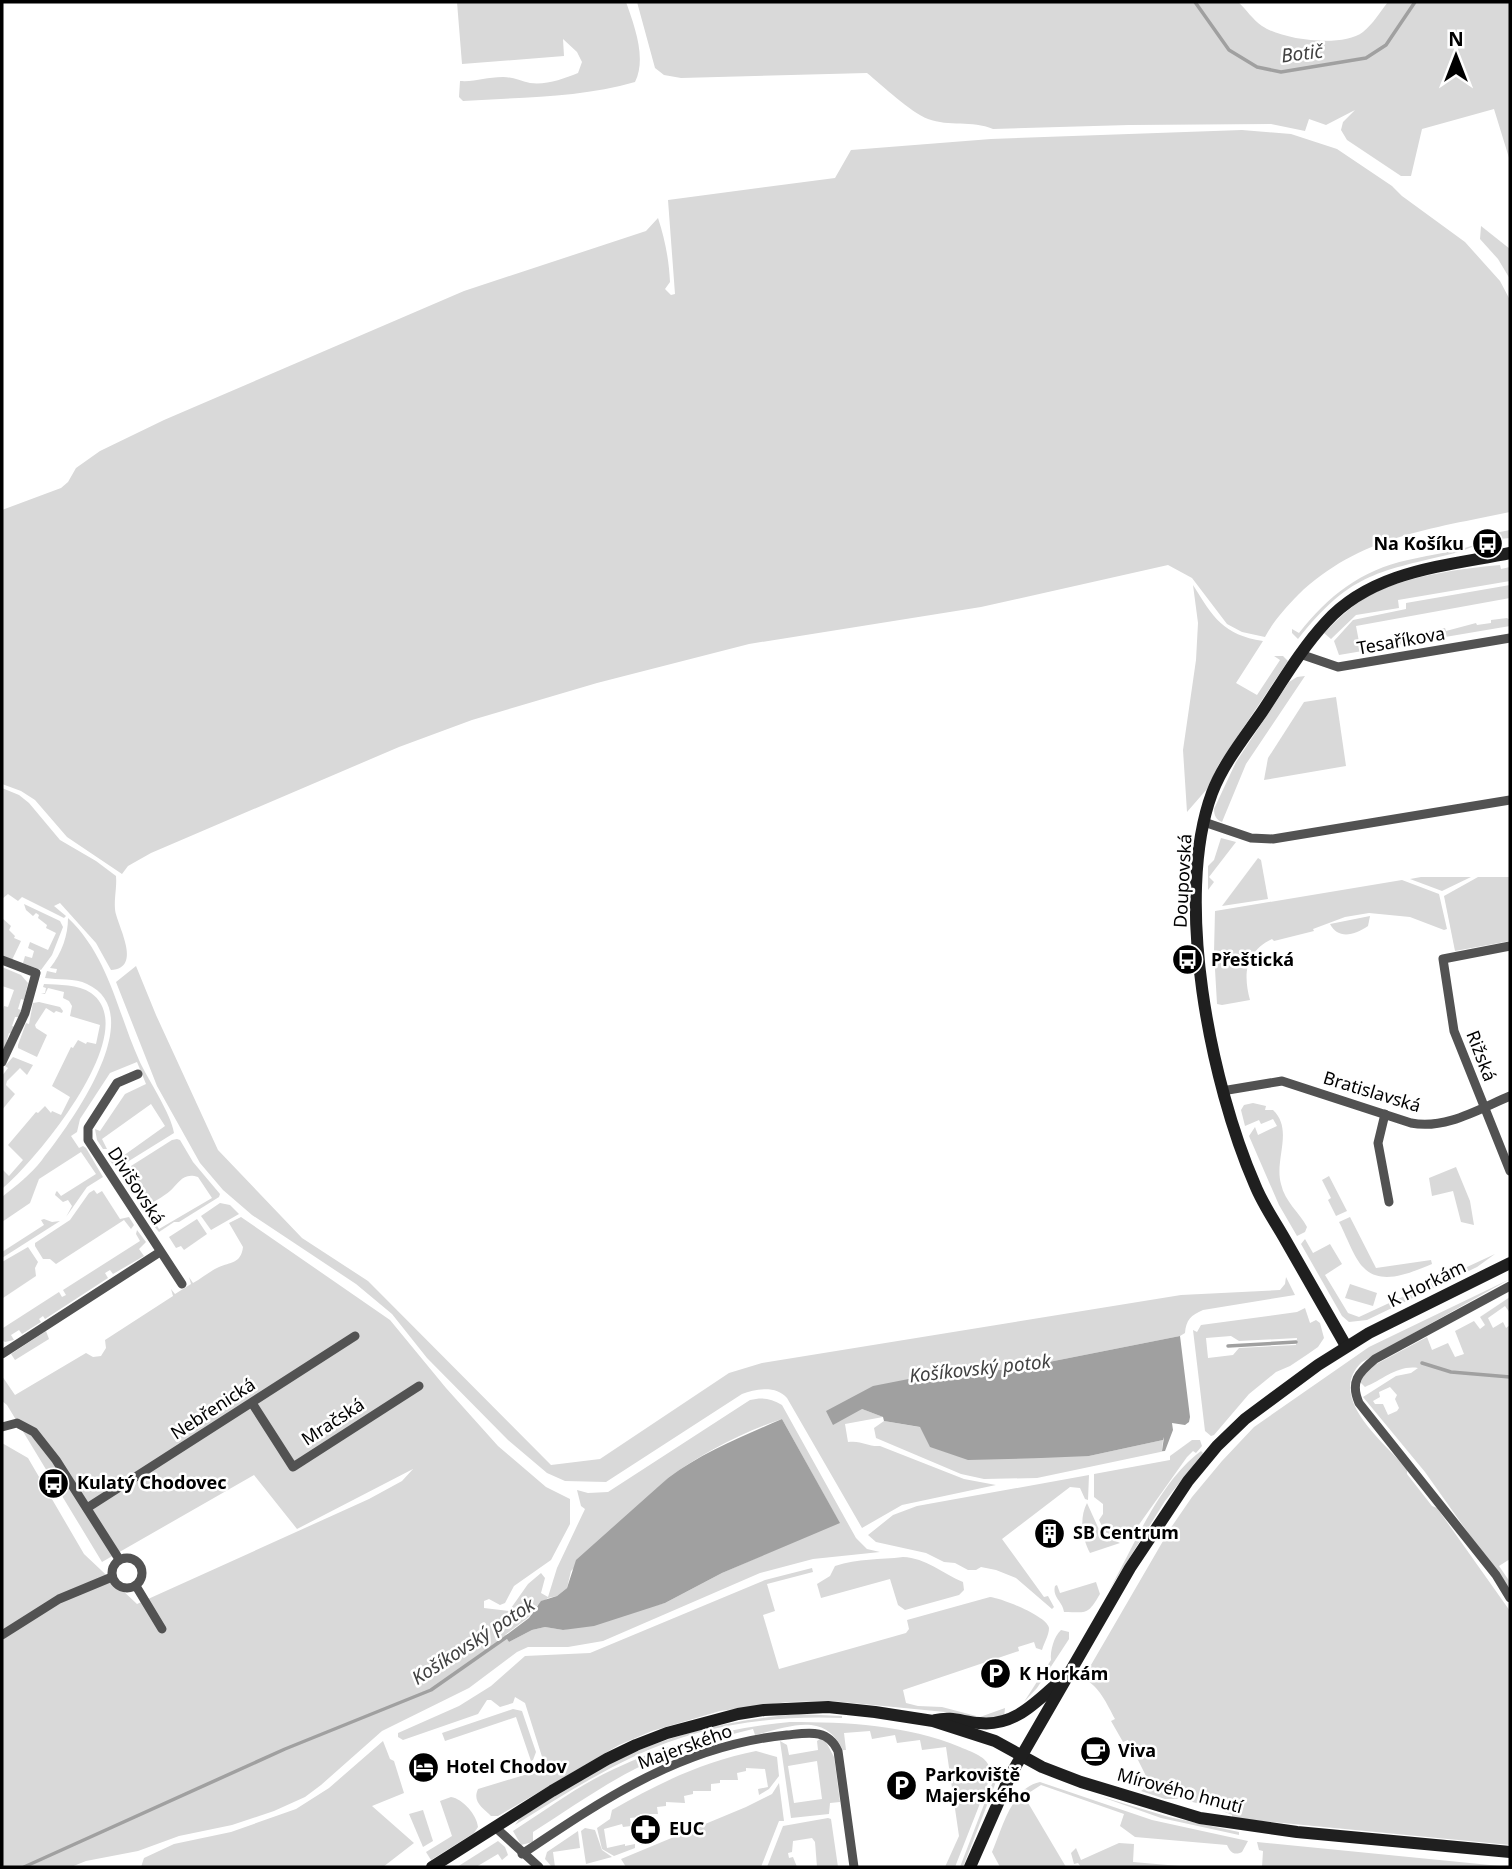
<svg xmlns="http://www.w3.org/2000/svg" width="1512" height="1869" viewBox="0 0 1512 1869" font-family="'Noto Sans',sans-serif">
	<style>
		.green { fill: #d9d9d9; fill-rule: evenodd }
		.water { fill: #a0a0a0 }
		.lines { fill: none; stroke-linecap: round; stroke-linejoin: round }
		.stream { stroke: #a0a0a0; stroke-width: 3.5 }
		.street { stroke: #525252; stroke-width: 9 }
		.secondary { stroke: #1f1f1f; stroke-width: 12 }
		.labels { text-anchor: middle; stroke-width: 5; stroke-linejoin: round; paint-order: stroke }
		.poi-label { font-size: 18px; font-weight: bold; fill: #000; stroke: #fff; text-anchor: start }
		.street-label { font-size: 18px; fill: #000; stroke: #fff }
		.water-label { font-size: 19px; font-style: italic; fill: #414141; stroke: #fff }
	</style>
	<rect width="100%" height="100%" fill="#fff"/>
	<!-- green -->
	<g class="green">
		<path d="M457 2H626C634 25 647 58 635 82 581 98 520 97 463 101L459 97 460 81C476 82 486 77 503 77 513 77 520 81 530 83 547 85 563 79 578 73L582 62 577 52 563 39 564 56 462 64Z"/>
		<path d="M637 2H1238C1246 9 1253 20 1262 26 1283 40 1342 48 1363 32 1373 24 1380 12 1388 2H1510V161L1494 109 1422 129 1411 176H1401L1347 140 1341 130 1343 122 1355 110 1326 125 1309 119 1305 131 1271 124 1129 125 993 129C972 120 949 127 928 119 910 112 883 86 867 73L681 78 664 75 655 68Z"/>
		<path d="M1242 130 1291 134 1337 149 1392 186 1402 196 1465 242 1500 281 1510 300V512C1431 529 1359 536 1298 595 1286 607 1273 622 1265 637L1242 632 1227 624 1192 578 1168 565 981 607 749 644 597 683 472 720 399 747 151 853 128 866 122 874 67 837 35 800 21 791 2 784V510L61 488 68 482 76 468 100 451 164 420 464 291 646 231 658 218C665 239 669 260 670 282L665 289 671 295 675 294 668 200 835 178 851 150 991 139Z"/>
		<polygon points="1481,226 1510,249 1510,279 1498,259 1480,239"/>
		<path d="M1510 530V538L1488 540 1487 542C1475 545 1464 551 1451 554 1375 572 1349 575 1298 639L1292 633V629L1299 633C1328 596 1361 570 1408 560 1433 554 1458 552 1482 542L1480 536Z"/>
		<path d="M1500 565 1501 569 1510 567V581L1398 600 1399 608 1356 615 1331 639 1324 633C1339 618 1356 601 1376 592 1413 575 1459 569 1500 565Z"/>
		<path d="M1193 585C1213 617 1223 635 1263 641L1236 683 1257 695 1280 660 1274 656H1283L1288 661 1219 764 1207 789 1187 812 1183 750 1196 660 1198 623Z"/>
		<polygon points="1510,585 1510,598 1356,626 1360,647 1367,646 1367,643 1383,640 1384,643 1414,635 1415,638 1429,633 1429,631 1445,628 1446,631 1476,623 1477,625 1491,623 1491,620 1507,618 1510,620 1510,626 1339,655 1334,641 1353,620 1406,609 1406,603"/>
		<path d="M1305 676 1246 764 1222 822C1216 820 1214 815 1214 809L1236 762 1289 682 1297 677Z"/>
		<polygon points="1336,697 1346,766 1264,780 1268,758 1304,702"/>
		<path d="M2 788 19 795 29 803 60 840 96 861 116 876C117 887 114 898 115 909 116 924 144 968 111 970L96 943 60 903 54 906 66 916 64 918 22 897 18 901 8 894 2 899Z"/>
		<polygon points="1221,838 1236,842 1209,877 1214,882 1208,890 1208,866 1214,860"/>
		<polygon points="1258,858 1261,860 1268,899 1222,906"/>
		<polygon points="1421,877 1471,877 1442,891 1410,879"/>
		<polygon points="1478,877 1510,877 1510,941 1455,951 1444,896"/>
		<path d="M1402 880 1439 894 1447 929 1444 930 1410 917 1369 913 1345 917 1313 929 1314 931 1274 941 1272 939C1245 952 1243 974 1250 1000L1222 1005 1217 1004 1214 952 1215 911Z"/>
		<polygon points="24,904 60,921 63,927 52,955 41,970 23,963 25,956 32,958 34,951 28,948 30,942 48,950 56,933 46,928 47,925 38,918 39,915 36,913 33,916 26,910"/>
		<path d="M1370 916 1368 926C1355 935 1338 940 1330 924Z"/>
		<polygon points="2,918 11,926 9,930 15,936 14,938 21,941 12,960 2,955"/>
		<path d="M68 918C109 957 117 1011 139 1060 148 1080 171 1113 174 1133L116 1169 108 1158 110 1154 116 1161 165 1126 151 1104 102 1139 107 1149H103L97 1140 95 1129 100 1131 125 1094 146 1084 137 1062 110 1073 80 1119 77 1132 71 1136 79 1148 83 1146 86 1148 103 1177 87 1187 66 1217 72 1206 68 1200 63 1202 55 1195 56 1192 57 1191 61 1196 96 1174 81 1152 39 1179 30 1203 2 1222V1197C16 1186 31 1174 42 1160 68 1127 152 1014 87 984 75 978 58 980 45 978L47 971 56 973 57 969 50 968C62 953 68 935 68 918Z"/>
		<path d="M136 966 156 1015 218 1150 302 1238 368 1281 551 1465 600 1459 729 1373 762 1363 1181 1295 1280 1290 1285 1284 1286 1277 1295 1295 1203 1310C1191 1315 1186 1320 1185 1333L1180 1336 1013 1369 923 1376 862 1409 883 1417 845 1424 848 1442C862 1440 868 1447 880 1446L964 1479 996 1485 902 1505 862 1528 787 1398C776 1385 756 1389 742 1394L606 1482 565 1481 547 1473 508 1440 427 1358 392 1314 356 1284 252 1215 223 1190 200 1163 157 1086 116 982Z"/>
		<polygon points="2,967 21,975 28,983 24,1000 21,999 18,1009 21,1010 19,1017 15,1017 12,1026 15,1027 12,1034 9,1033 4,1051 2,1050 2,1013 4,1006 8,1007 14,990 2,986"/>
		<path d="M44 984C59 985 78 984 91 993 145 1031 34 1163 2 1189V1169L9 1176 23 1160 8 1145 36 1112 38 1113 45 1106 51 1113 52 1111 61 1115 70 1097 52 1086 71 1047 73 1048 78 1040 86 1044 87 1042 96 1044 100 1025 70 1016 72 1006 69 1001 63 998 64 992 48 988 45 994 41 993H45L46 988 43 987Z"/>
		<polygon points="39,1002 60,1007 63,1011 62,1013 56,1011 54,1013 46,1008 35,1025 36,1028 47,1035 37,1057 18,1048 18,1045 26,1023 29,1024 33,1003"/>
		<polygon points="13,1057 33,1065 27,1075 20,1068 7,1081 6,1085 15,1094 2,1110 2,1076 8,1068 5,1066"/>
		<path d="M1253 1103 1266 1106 1265 1110H1273C1294 1130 1274 1159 1281 1184 1285 1202 1299 1212 1307 1227L1305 1232 1297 1236 1279 1205 1249 1136 1255 1127 1258 1135 1277 1126 1273 1119 1261 1124 1259 1120 1245 1126 1241 1110 1244 1105Z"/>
		<path d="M177 1139 180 1140 193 1162 220 1194 219 1197 179 1222H174L159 1232 152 1224 154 1221 159 1229 212 1198 198 1177C183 1172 179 1183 170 1191 163 1197 153 1202 145 1207L150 1216 147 1217 141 1208 147 1203 125 1170 127 1168 131 1173 134 1171 131 1166 172 1140Z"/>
		<polygon points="1456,1167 1470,1201 1474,1225 1461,1222 1453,1191 1432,1196 1429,1178"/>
		<polygon points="1329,1176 1347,1211 1336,1216 1328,1200 1331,1198 1322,1180"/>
		<polygon points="94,1190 97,1194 102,1191 120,1219 129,1217 134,1225 131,1229 124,1220 56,1264 50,1259 43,1259 35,1246 35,1243 70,1220 89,1193"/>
		<polygon points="220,1203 230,1205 239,1214 211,1230 201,1216"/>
		<path d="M241 1217 390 1320 446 1388 498 1446 546 1487 570 1499V1524L551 1560 514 1586 505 1603 500 1605 489 1599 484 1601V1608L509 1611 528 1584 541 1573 545 1578 541 1593 548 1597 557 1568 585 1509 581 1506 577 1490 588 1493 608 1492 750 1400C762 1397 771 1398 782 1405L856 1538 867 1549 880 1552 813 1559 760 1573 603 1641 568 1647H528L517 1652 469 1688 382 1731 321 1785 305 1797 274 1811 232 1825 179 1836 138 1851 86 1861 71 1867H2V1443L28 1458 84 1554 137 1604 369 1499 402 1481 413 1469 297 1529 254 1475 102 1562 7 1405 2 1401V1376L15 1395 86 1353 93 1357 101 1356 106 1348 105 1340 173 1296 171 1289 175 1294 191 1284 189 1277 193 1283C202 1278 210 1271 219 1267 230 1262 241 1264 243 1247L229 1223ZM782 1419 839 1522 722 1573 665 1603 563 1630 545 1627 532 1630 509 1642 505 1635 529 1617 537 1606 548 1598 557 1596 567 1588 571 1571 668 1478C702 1453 743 1432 782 1419Z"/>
		<path d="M1350 1217 1376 1268 1431 1260 1432 1264C1412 1272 1381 1287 1363 1267 1354 1258 1346 1235 1339 1222Z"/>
		<polygon points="44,1219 52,1222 60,1221 2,1258 2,1252 44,1225 41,1220"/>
		<polygon points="197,1219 207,1234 184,1250 181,1246 176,1248 169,1237"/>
		<polygon points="137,1230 146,1242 139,1249 144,1256 113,1274 110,1270 105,1273 108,1278 45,1319 43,1316 39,1319 41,1322 22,1334 19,1330 11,1335 14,1340 5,1342 2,1340 2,1327 3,1328 59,1292 62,1297 66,1295 63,1290 140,1241 136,1234"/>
		<polygon points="1305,1239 1313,1253 1330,1244 1342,1264 1325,1275 1348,1313 1359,1317 1495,1254 1477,1267 1367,1320 1349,1322 1342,1316 1301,1244"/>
		<polygon points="28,1247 38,1262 35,1268 36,1276 3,1298 2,1262"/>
		<path d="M1510 1279 1362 1362C1325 1397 1384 1442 1407 1469V1474L1432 1506 1437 1508 1510 1611V1845L1232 1818V1815L1213 1807 1180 1799H1165L1141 1791 1150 1784 1128 1740 1123 1742 1111 1721 1115 1719C1107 1704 1099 1686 1084 1679V1677L1170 1529 1192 1497 1222 1461 1254 1427 1369 1347Z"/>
		<polygon points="1350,1284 1377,1293 1373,1306 1345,1298"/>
		<path d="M1510 1297V1313L1505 1306 1488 1318 1493 1328 1503 1322 1506 1328 1510 1325V1559L1499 1566 1510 1582V1592L1425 1472 1363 1397 1396 1376 1411 1373 1418 1368C1397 1365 1383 1380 1365 1387L1360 1382 1369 1368 1427 1337 1432 1350 1448 1343 1455 1357 1464 1354 1455 1331 1474 1321 1480 1329 1485 1325 1480 1317ZM1390 1387 1397 1395 1395 1399 1399 1408 1397 1411 1388 1415 1383 1404H1375L1373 1401 1380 1397 1379 1392Z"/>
		<path d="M1305 1308 1310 1323 1316 1320 1320 1323 1324 1338 1318 1347 1308 1354 1290 1366 1276 1372 1249 1394 1214 1435 1211 1436 1205 1431 1193 1330 1197 1332 1201 1325 1297 1312ZM1231 1336 1239 1341 1297 1338 1296 1345 1239 1348 1233 1355 1208 1358 1206 1338Z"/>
		<polygon points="46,1331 49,1339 15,1360 11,1354"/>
		<polygon points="884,1421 1089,1456 1163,1440 1162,1450 1165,1451 1037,1478 984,1479 961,1474 876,1438 874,1428"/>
		<polygon points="1192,1440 1200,1440 1202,1446 1196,1453 1193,1451 1187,1457 1133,1533 1119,1538 1105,1532 1099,1520 1103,1514 1103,1504 1094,1497 1094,1474 1170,1460 1170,1456"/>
		<path d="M1201 1451 1203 1453 1165 1501 1108 1592C1134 1547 1158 1483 1201 1451Z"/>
		<polygon points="1089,1475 1088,1500 1085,1499 1080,1488 1070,1487 1002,1539 1044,1597 1048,1596 1054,1607 1052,1609 1016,1578 996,1570 981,1567 976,1570 968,1570 955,1563 944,1562 926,1553 876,1542 868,1535 893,1515 917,1506"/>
		<path d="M1087 1503 1101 1534 1120 1543 1090 1553C1082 1538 1079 1518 1087 1503Z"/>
		<path d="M903 1557C926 1558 942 1573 963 1582L964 1590 959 1595 905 1610 898 1605 890 1579 821 1598 817 1584 830 1576 835 1566C858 1558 880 1560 903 1557Z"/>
		<path d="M812 1568 813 1572 767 1584 775 1611 763 1615 779 1669 906 1633 909 1629 907 1620 990 1597C1001 1598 1047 1616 1049 1628 1049 1635 1044 1643 1042 1650L1036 1648 1034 1642 1018 1647 1019 1651 903 1690 906 1703 918 1706 942 1707 980 1717 1005 1708 1004 1718H970L945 1712 832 1701 788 1702 720 1711 652 1731 619 1745 498 1816H491C483 1808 472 1802 478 1789L534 1772 542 1769 544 1763 525 1703 515 1697 513 1703 500 1707 491 1700H487L478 1714 403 1740 398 1737V1733L459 1706 491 1686 525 1656 590 1653 765 1580Z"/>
		<path d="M1096 1582 1100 1594C1087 1616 1087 1612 1064 1612 1063 1602 1052 1597 1055 1586L1057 1585 1060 1593Z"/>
		<path d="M1061 1630 1069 1632V1639L1037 1688 1024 1702 1051 1660C1050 1651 1054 1636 1061 1630Z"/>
		<polygon points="513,1709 522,1711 536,1752 533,1760 531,1761 516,1717 445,1741 442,1733"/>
		<path d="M799 1714 842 1716V1718C773 1715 700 1725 637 1755 594 1775 555 1800 515 1825L520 1818C552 1798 584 1777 617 1760 675 1732 736 1719 799 1714Z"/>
		<path d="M790 1722C847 1722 907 1725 960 1747 976 1754 993 1758 990 1778L955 1867H945L959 1836 946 1747 922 1750 920 1740 897 1743 895 1735 872 1739 870 1731 844 1733 846 1750H843C824 1711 790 1727 755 1735L753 1729C713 1739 672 1750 635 1769 600 1787 566 1811 533 1832V1842L521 1845 513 1831C546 1810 579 1785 614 1769 671 1742 728 1728 790 1722Z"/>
		<path d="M820 1739 825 1740 834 1757 840 1802 830 1803 829 1814 791 1818 780 1741 787 1745 789 1755 818 1750 817 1741ZM817 1761 822 1799 794 1803 788 1766Z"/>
		<polygon points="383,1741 390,1759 394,1761 404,1793 372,1806 414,1843 383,1867 141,1867 144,1858 174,1844 231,1832 296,1809 329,1788"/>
		<path d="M756 1751 777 1757 779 1776 769 1789 759 1795 758 1789 768 1787 765 1769 746 1768V1771L737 1773 738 1780H720V1783L711 1784V1791H693V1794L684 1796 685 1803 666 1802V1806L657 1807 658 1814H640V1817L630 1818 631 1826 623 1827 622 1824 604 1829 607 1848 625 1844V1846L635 1844V1848L614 1856 602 1849 597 1828 610 1819 612 1810C657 1784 704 1761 756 1751Z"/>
		<polygon points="999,1774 963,1867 960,1867 995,1776"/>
		<path d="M1040 1782 1152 1820 1248 1841 1242 1852C1234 1856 1230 1852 1227 1845L1135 1837 1120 1826 1124 1814 1041 1785 1024 1796 1066 1867H1000L992 1852C1002 1829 1012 1787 1040 1782Z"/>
		<polygon points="779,1783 784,1821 779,1821 761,1867 626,1867 621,1859 746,1807 772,1794"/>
		<polygon points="1099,1796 1169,1817 1239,1832 1239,1835 1161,1818"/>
		<path d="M451 1797C463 1799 477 1815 478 1827L474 1833 431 1860 426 1852 452 1836 440 1801Z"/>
		<polygon points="423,1810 433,1841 423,1847 409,1814"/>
		<polygon points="828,1818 831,1819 838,1867 817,1867 815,1842 812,1838 793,1841 792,1852 788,1853 789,1858 793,1857 797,1867 767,1867 783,1826"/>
		<polygon points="585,1828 595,1830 602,1850 612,1857 586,1864 581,1831"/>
		<polygon points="578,1831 580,1848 553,1852 555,1867 552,1867 545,1859 547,1852"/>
		<polygon points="498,1841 505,1847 508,1855 502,1860 498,1854 476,1867 457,1867"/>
		<polygon points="1257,1842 1510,1867 1262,1867 1263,1851 1259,1850"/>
		<polygon points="1119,1843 1134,1844 1133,1862 1191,1867 1081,1867 1078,1863 1074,1864 1071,1853 1076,1848 1081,1860"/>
	</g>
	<!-- water -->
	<g class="water">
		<polygon points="1180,1336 1190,1417 1189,1422 1185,1425 1172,1423 1173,1430 1165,1451 1162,1451 1164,1437 1163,1440 1089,1456 1041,1458 968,1460 930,1447 920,1427 884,1421 883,1417 862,1409 833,1425 826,1411 873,1386 924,1376 1013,1369"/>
		<path d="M782 1419 840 1523 722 1573 665 1603 594 1626 563 1630 545 1627 532 1630 509 1642 505 1636 529 1618 541 1601 557 1596 567 1588 576 1560 668 1478C703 1452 743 1436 782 1419Z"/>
	</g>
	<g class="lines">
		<!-- stream -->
		<g class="stream">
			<polyline points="1195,2 1229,50 1257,67 1281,72 1366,58 1386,45 1415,2"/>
			<polyline points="1228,1346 1296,1342"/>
			<polyline points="1422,1363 1451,1372 1510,1377"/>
			<polyline points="24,1867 285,1749 431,1690 508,1636"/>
		</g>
		<!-- street -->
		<g class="street">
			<polyline points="1300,654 1338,667 1510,638"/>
			<polyline points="1204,822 1251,838 1273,839 1510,800"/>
			<polyline points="1510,946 1443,959 1454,1031 1510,1171"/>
			<polyline points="2,960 36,973 25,1013 2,1062"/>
			<polyline points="138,1074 117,1083 88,1128 88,1140 182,1284"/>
			<path d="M1222 1091 1282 1081 1411 1123C1445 1130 1479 1109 1510 1096"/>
			<polyline points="1385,1114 1378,1143 1389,1202"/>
			<path d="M1510 1286 1375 1359C1358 1373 1350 1382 1359 1403L1496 1575 1510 1598"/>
			<polyline points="2,1354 160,1252"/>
			<polyline points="252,1403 293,1467 419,1386"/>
			<polyline points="2,1427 17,1423 34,1432 56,1460 119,1559"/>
			<polyline points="87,1508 355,1336"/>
			<circle cx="127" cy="1573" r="15"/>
			<polyline points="136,1586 162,1629"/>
			<polyline points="2,1635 59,1599 112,1577"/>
			<polyline points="496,1828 539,1867"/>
			<path d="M522 1854C605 1798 684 1745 787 1735 807 1733 828 1728 838 1751L854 1867"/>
		</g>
		<!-- secondary -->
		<g class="secondary">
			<path d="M1346 1346C1326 1311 1306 1276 1286 1241 1276 1223 1263 1205 1255 1185 1211 1084 1173 899 1212 793 1223 764 1244 738 1262 712 1282 682 1301 649 1326 622 1373 570 1446 566 1510 553"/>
			<path d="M935 1720C952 1716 963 1722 979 1723 1014 1727 1036 1702 1060 1681"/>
			<polyline points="432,1867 552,1791 607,1759 636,1745 667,1733 738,1714 764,1710 828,1707 875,1712 933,1721 995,1741 1042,1767 1081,1782 1200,1818 1297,1832 1510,1852"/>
			<polyline points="970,1867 1010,1776 1130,1568 1188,1481 1217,1446 1245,1419 1318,1365 1369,1333 1510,1263"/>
		</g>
	</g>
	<!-- icons -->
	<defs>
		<symbol id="bus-disc" viewBox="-11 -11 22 22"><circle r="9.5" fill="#000" stroke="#fff"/><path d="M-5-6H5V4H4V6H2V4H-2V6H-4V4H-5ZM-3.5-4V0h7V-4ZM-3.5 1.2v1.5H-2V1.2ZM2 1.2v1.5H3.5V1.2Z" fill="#fff"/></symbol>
		<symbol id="building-disc" viewBox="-11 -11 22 22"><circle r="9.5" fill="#000" stroke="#fff"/><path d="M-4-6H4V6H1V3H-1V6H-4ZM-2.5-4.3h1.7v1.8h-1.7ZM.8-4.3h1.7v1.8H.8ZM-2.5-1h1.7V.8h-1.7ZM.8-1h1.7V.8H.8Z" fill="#fff"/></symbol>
		<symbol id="parking-disc" viewBox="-11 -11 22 22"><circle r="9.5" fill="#000" stroke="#fff"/><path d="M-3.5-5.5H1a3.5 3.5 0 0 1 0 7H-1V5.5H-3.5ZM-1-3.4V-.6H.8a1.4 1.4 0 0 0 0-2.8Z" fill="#fff"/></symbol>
		<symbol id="cafe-disc" viewBox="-11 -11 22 22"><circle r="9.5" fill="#000" stroke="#fff"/><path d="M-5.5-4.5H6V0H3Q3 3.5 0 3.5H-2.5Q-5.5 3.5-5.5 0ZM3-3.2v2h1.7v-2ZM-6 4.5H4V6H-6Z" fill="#fff"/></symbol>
		<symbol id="hotel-disc" viewBox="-11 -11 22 22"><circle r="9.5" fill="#000" stroke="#fff"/><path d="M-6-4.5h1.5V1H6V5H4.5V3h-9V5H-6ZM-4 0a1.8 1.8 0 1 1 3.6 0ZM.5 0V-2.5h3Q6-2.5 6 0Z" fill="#fff"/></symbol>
		<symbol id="pharmacy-disc" viewBox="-11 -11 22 22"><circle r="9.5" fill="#000" stroke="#fff"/><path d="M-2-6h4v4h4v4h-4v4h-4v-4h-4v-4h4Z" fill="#fff"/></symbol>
	</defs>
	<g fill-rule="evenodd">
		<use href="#bus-disc" x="1470" y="526" width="35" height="35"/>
		<use href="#bus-disc" x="1170" y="942" width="35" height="35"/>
		<use href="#bus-disc" x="36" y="1466" width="35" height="35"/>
		<use href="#building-disc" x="1032" y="1516" width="35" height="35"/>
		<use href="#parking-disc" x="978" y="1656" width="35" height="35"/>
		<use href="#cafe-disc" x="1078" y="1734" width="35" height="35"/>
		<use href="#hotel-disc" x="406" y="1750" width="35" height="35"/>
		<use href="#parking-disc" x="884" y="1768" width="35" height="35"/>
		<use href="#pharmacy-disc" x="628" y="1812" width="35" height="35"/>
	</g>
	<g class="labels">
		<!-- poi labels -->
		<g class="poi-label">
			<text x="1464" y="550" text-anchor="end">Na Košíku</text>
			<text x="1211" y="966">Přeštická</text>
			<text x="77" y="1489">Kulatý Chodovec</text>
			<text x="1073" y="1539">SB Centrum</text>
			<text x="1019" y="1680">K Horkám</text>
			<text x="1118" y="1757">Viva</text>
			<text x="446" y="1773">Hotel Chodov</text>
			<text x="925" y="1781">Parkoviště<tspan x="925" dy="21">Majerského</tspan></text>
			<text x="669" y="1835">EUC</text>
		</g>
		<!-- street labels -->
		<g class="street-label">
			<text transform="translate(1401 641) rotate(-10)" y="6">Tesaříkova</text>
			<text transform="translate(1183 881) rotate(-87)" y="6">Doupovská</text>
			<text transform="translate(1481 1056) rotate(69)" y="6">Rižská</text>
			<text transform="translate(1372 1092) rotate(17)" y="6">Bratislavská</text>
			<text transform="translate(136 1186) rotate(57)" y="6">Divišovská</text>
			<text transform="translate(1427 1284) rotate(-26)" y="6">K Horkám</text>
			<text transform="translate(213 1409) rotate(-33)" y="6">Nebřenická</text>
			<text transform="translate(333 1422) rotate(-33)" y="6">Mračská</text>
			<text transform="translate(685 1747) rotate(-20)" y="6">Majerského</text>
			<text transform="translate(1180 1791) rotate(15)" y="6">Mírového hnutí</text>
		</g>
		<!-- water labels -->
		<g class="water-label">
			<text transform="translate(1302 53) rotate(-7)" y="7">Botič</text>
			<text transform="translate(980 1368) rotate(-6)" y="7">Košíkovský potok</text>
			<text transform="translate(473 1641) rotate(-33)" y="7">Košíkovský potok</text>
		</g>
	</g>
	<!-- border -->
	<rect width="1512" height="1869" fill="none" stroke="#000000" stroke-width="7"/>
	<!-- north arrow -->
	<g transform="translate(1456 56)" stroke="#ffffff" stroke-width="5" paint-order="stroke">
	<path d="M0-5L12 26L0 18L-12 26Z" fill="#000000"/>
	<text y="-10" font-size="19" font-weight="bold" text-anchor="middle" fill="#000000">N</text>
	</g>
</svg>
